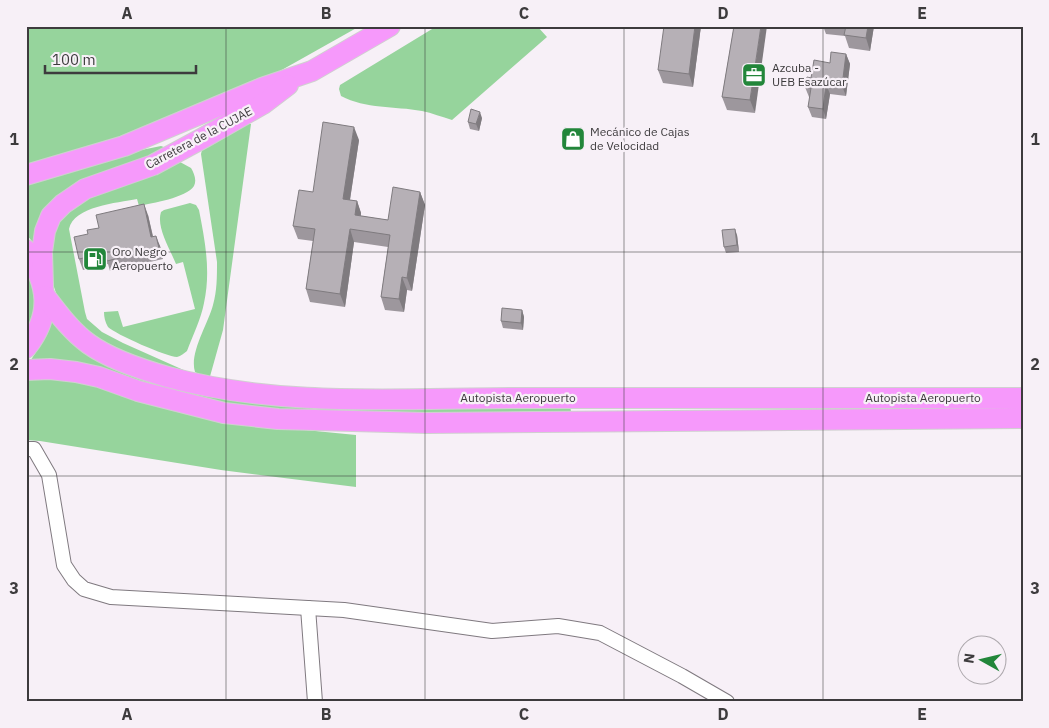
<svg xmlns="http://www.w3.org/2000/svg" width="1049" height="728" viewBox="0 0 1049 728" font-family="'IBM Plex Sans',sans-serif">
	<style>
		.green { fill: #96d49c }
		.lines { fill: none; stroke-linecap: round; stroke-linejoin: round }
		.minor-casing { stroke: #7f797f; stroke-width: 16 }
		.highway-casing { stroke: #d0d0d0; stroke-width: 22 }
		.minor { stroke: #fff; stroke-width: 14 }
		.highway { stroke: #f699fb; stroke-width: 20 }
		.wall { fill: #9d979d }
		.shaded-wall { fill: #7f7b7f }
		.building { fill: #b6b0b6; stroke: #7f7b7f }
		.grid { fill: none; stroke: #3d3b3d; stroke-width: 1; stroke-opacity: 0.55 }
		.labels { text-anchor: middle; stroke-width: 4.5; stroke-linejoin: round; paint-order: stroke }
		.poi-label { font-size: 12px; fill: #3d3b3d; stroke: #f7f0f7; text-anchor: start }
		.street-label { font-size: 12px; fill: #3d3b3d; stroke: #f7f0f7 }
		.neatline { fill: none; stroke: #3d3b3d; stroke-width: 2 }
		.grid-label { font-size: 16px; text-anchor: middle; font-weight: bold; fill: #3d3b3d }
	</style>
	<rect width="100%" height="100%" fill="#f7f0f7"/>
	<!-- green -->
	<g class="green">
		<polygon points="26,26 360,26 271,76 136,135 26,168"/>
		<path d="M437 26H537L547 37 452 120C442 117 432 113 422 111 394 106 366 109 341 96L339 89 340 85Z"/>
		<path d="M243 124H251L223 330 209 380 195 372C189 353 208 324 213 305 217 291 217 277 217 262L201 154 202 150Z"/>
		<polygon points="161,146 172,150 84,186 35,245 26,234 26,181 107,157"/>
		<path d="M168 162H180L191 168C194 173 197 180 194 186 186 198 152 203 139 206L137 199C117 203 74 206 69 229L85 312 87 319 102 332 123 343 197 376 99 345 62 311 54 287 48 250 53 224 71 205Z"/>
		<path d="M190 203 196 205 199 210C205 241 211 271 204 303 201 319 193 335 187 351 184 353 181 356 177 357 167 357 115 334 108 327 105 322 104 317 104 312L118 311 123 327 195 309 183 262 176 264C170 249 156 227 161 212L164 210Z"/>
		<polygon points="26,261 38,303 26,339"/>
		<polygon points="53,318 177,385 570,406 571,411 325,415 233,407 29,363 46,336"/>
		<polygon points="42,378 74,380 222,422 356,435 356,487 221,470 40,441 26,440 26,379"/>
	</g>
	<g class="lines">
		<defs>
			<g id="minor">
				<polyline points="26,449 34,449 49,475 64,565 74,580 84,589 111,597 344,610 492,631 558,626 600,633 682,676 727,702"/>
				<polyline points="308,608 315,702"/>
			</g>
			<g id="highway">
				<polyline points="26,175 124,146 262,88 312,71 390,26"/>
				<path d="M26 250C48 285 53 314 26 348"/>
				<polyline points="43,285 42,252 45,231 51,216 63,204 85,189 153,165 203,138 263,104 288,85"/>
				<path d="M45 296C58 313 71 331 89 344 110 359 143 370 168 377 283 408 399 398 516 398 685 398 854 398 1023 398"/>
				<polyline points="26,370 50,369 76,372 99,377 138,391 224,413 278,419 427,423 1023,418"/>
			</g>
		</defs>
		<!-- minor casing -->
		<use href="#minor" class="minor-casing"/>
		<!-- highway casing -->
		<use href="#highway" class="highway-casing"/>
		<!-- minor -->
		<use href="#minor" class="minor"/>
		<!-- highway -->
		<use href="#highway" class="highway"/>
	</g>
	<!-- wall -->
	<g class="wall">
		<polygon points="701,26 693,87 663,83 658,70"/>
		<polygon points="734,26 755,113 727,110 722,97"/>
		<polygon points="823,26 874,26 870,51 849,48 845,36 826,34"/>
		<polygon points="846,54 850,64 846,96 830,94 826,119 812,117 808,107 810,97 809,97 805,87 811,78 830,63"/>
		<polygon points="482,118 479,131 470,129 468,122"/>
		<polygon points="359,140 350,200 357,201 361,213 361,216 388,220 420,192 425,205 412,291 407,290 404,312 385,310 381,297 388,247 354,242 345,307 310,302 306,289 313,241 298,239 293,226 313,192"/>
		<polygon points="148,215 153,236 160,246 163,259 110,271 108,264 83,270 79,259 88,234 99,228"/>
		<polygon points="737,235 739,252 726,253 724,247"/>
		<polygon points="522,310 524,317 523,330 503,328 501,321"/>
	</g>
	<!-- shaded-wall -->
	<g class="shaded-wall">
		<polygon points="695,26 701,26 693,87 689,74"/>
		<polygon points="761,26 767,26 755,113 750,100"/>
		<polygon points="868,26 874,26 870,51 866,38"/>
		<polygon points="846,54 850,64 846,96 842,86"/>
		<polygon points="826,84 830,94 826,119 823,109"/>
		<polygon points="480,112 482,118 479,131 476,124"/>
		<polygon points="354,127 359,140 348,212 343,199"/>
		<polygon points="420,192 425,205 412,291 407,278"/>
		<polygon points="357,201 361,213 359,228 355,215"/>
		<polygon points="144,204 148,215 155,247 151,237"/>
		<polygon points="350,229 354,242 345,307 340,294"/>
		<polygon points="735,229 737,235 739,252 737,245"/>
		<polygon points="156,236 160,246 163,259 159,248"/>
		<polygon points="402,277 407,290 404,312 399,299"/>
		<polygon points="522,310 524,317 523,330 521,323"/>
	</g>
	<!-- building -->
	<g class="building">
		<polygon points="664,26 695,26 689,74 658,70"/>
		<polygon points="734,26 761,26 750,100 722,97"/>
		<polygon points="846,26 868,26 866,38 844,35"/>
		<polygon points="831,52 846,54 842,86 826,84 823,109 808,107 811,88 805,87 807,77 811,78 814,60 830,63"/>
		<polygon points="471,109 480,112 476,124 468,122"/>
		<polygon points="323,122 354,127 343,199 357,201 355,215 388,220 393,187 420,192 407,278 402,277 399,299 381,297 390,235 350,229 340,294 306,289 315,229 293,226 299,190 313,192"/>
		<polygon points="144,204 151,237 156,236 159,248 107,261 105,253 79,259 74,237 88,234 87,230 99,228 96,215"/>
		<polygon points="735,229 737,245 724,247 722,230"/>
		<polygon points="502,308 522,310 521,323 501,321"/>
	</g>
	<!-- grid -->
	<path class="grid" d="M226 26V702M425 26V702M624 26V702M823 26V702M26 252H1023M26 476H1023"/>
	<!-- icons -->
	<defs>
		<symbol id="office-square" viewBox="-11 -11 22 22"><rect x="-9" y="-9" width="18" height="18" rx="4" fill="#22863a" stroke="#f7f0f7"/><path d="M-6-3h4V-5.5h4V-3h4V5H-6ZM-1-4.5V-3h2v-1.5ZM-6 0V1H6V0Z" fill="#fff"/></symbol>
		<symbol id="shop-square" viewBox="-11 -11 22 22"><rect x="-9" y="-9" width="18" height="18" rx="4" fill="#22863a" stroke="#f7f0f7"/><path d="M-5-2.5h2.3a2.7 3.5 0 0 1 5.4 0H5L5.5 6h-11ZM-1.5-2.5h3a1.5 2.3 0 0 0-3 0Z" fill="#fff"/></symbol>
		<symbol id="fuel-square" viewBox="-11 -11 22 22"><rect x="-9" y="-9" width="18" height="18" rx="4" fill="#22863a" stroke="#f7f0f7"/><path d="M-5.5-6h7V0h2V4h1.3V-2.5L3-4.5l.8-.8L6-3V5H2.5V1h-1V6h-7ZM-4.2-4.7v3.2H.2V-4.7Z" fill="#fff"/></symbol>
	</defs>
	<g fill-rule="evenodd">
		<use href="#office-square" x="740" y="61" width="28" height="28"/>
		<use href="#shop-square" x="559" y="125" width="28" height="28"/>
		<use href="#fuel-square" x="81" y="245" width="28" height="28"/>
	</g>
	<g class="labels">
		<!-- poi labels -->
		<g class="poi-label">
			<text x="772" y="72">Azcuba -<tspan x="772" dy="14">UEB Esazúcar</tspan></text>
			<text x="590" y="136">Mecánico de Cajas<tspan x="590" dy="14">de Velocidad</tspan></text>
			<text x="112" y="256">Oro Negro<tspan x="112" dy="14">Aeropuerto</tspan></text>
		</g>
		<!-- street labels -->
		<g class="street-label">
			<text transform="translate(199 138) rotate(-28)" y="4">Carretera de la CUJAE</text>
			<text x="518" y="402">Autopista Aeropuerto</text>
			<text x="923" y="402">Autopista Aeropuerto</text>
		</g>
	</g>
	<!-- border -->
	<rect width="1049" height="728" fill="none" stroke="#f7f0f7" stroke-width="55"/>
	<!-- north arrow -->
	<g transform="translate(982 660) rotate(278)"><circle r="24" fill="#f7f0f7" stroke="#ada8ad"/>
	<path d="M0-4L9 19L0 12L-9 19Z" fill="#22863a"/>
	<text y="-8" font-size="14" font-weight="bold" text-anchor="middle" fill="#3d3b3d">N</text>
	</g>
	<!-- scale -->
	<path d="M45 65v8h151v-8" fill="none" stroke="#3d3b3d" stroke-width="2.5"/>
	<text x="52" y="65" font-size="15" fill="#3d3b3d" stroke="#f7f0f7" stroke-width="4" paint-order="stroke">100 m</text>
	<rect x="28" y="28" width="994" height="672" class="neatline"/>
	<g class="grid-label">
		<text x="127" y="19">A</text>
		<text x="326" y="19">B</text>
		<text x="524" y="19">C</text>
		<text x="723" y="19">D</text>
		<text x="922" y="19">E</text>
		<text x="14" y="145">1</text>
		<text x="1035" y="145">1</text>
		<text x="14" y="370">2</text>
		<text x="1035" y="370">2</text>
		<text x="14" y="594">3</text>
		<text x="1035" y="594">3</text>
		<text x="127" y="720">A</text>
		<text x="326" y="720">B</text>
		<text x="524" y="720">C</text>
		<text x="723" y="720">D</text>
		<text x="922" y="720">E</text>
	</g>
</svg>
